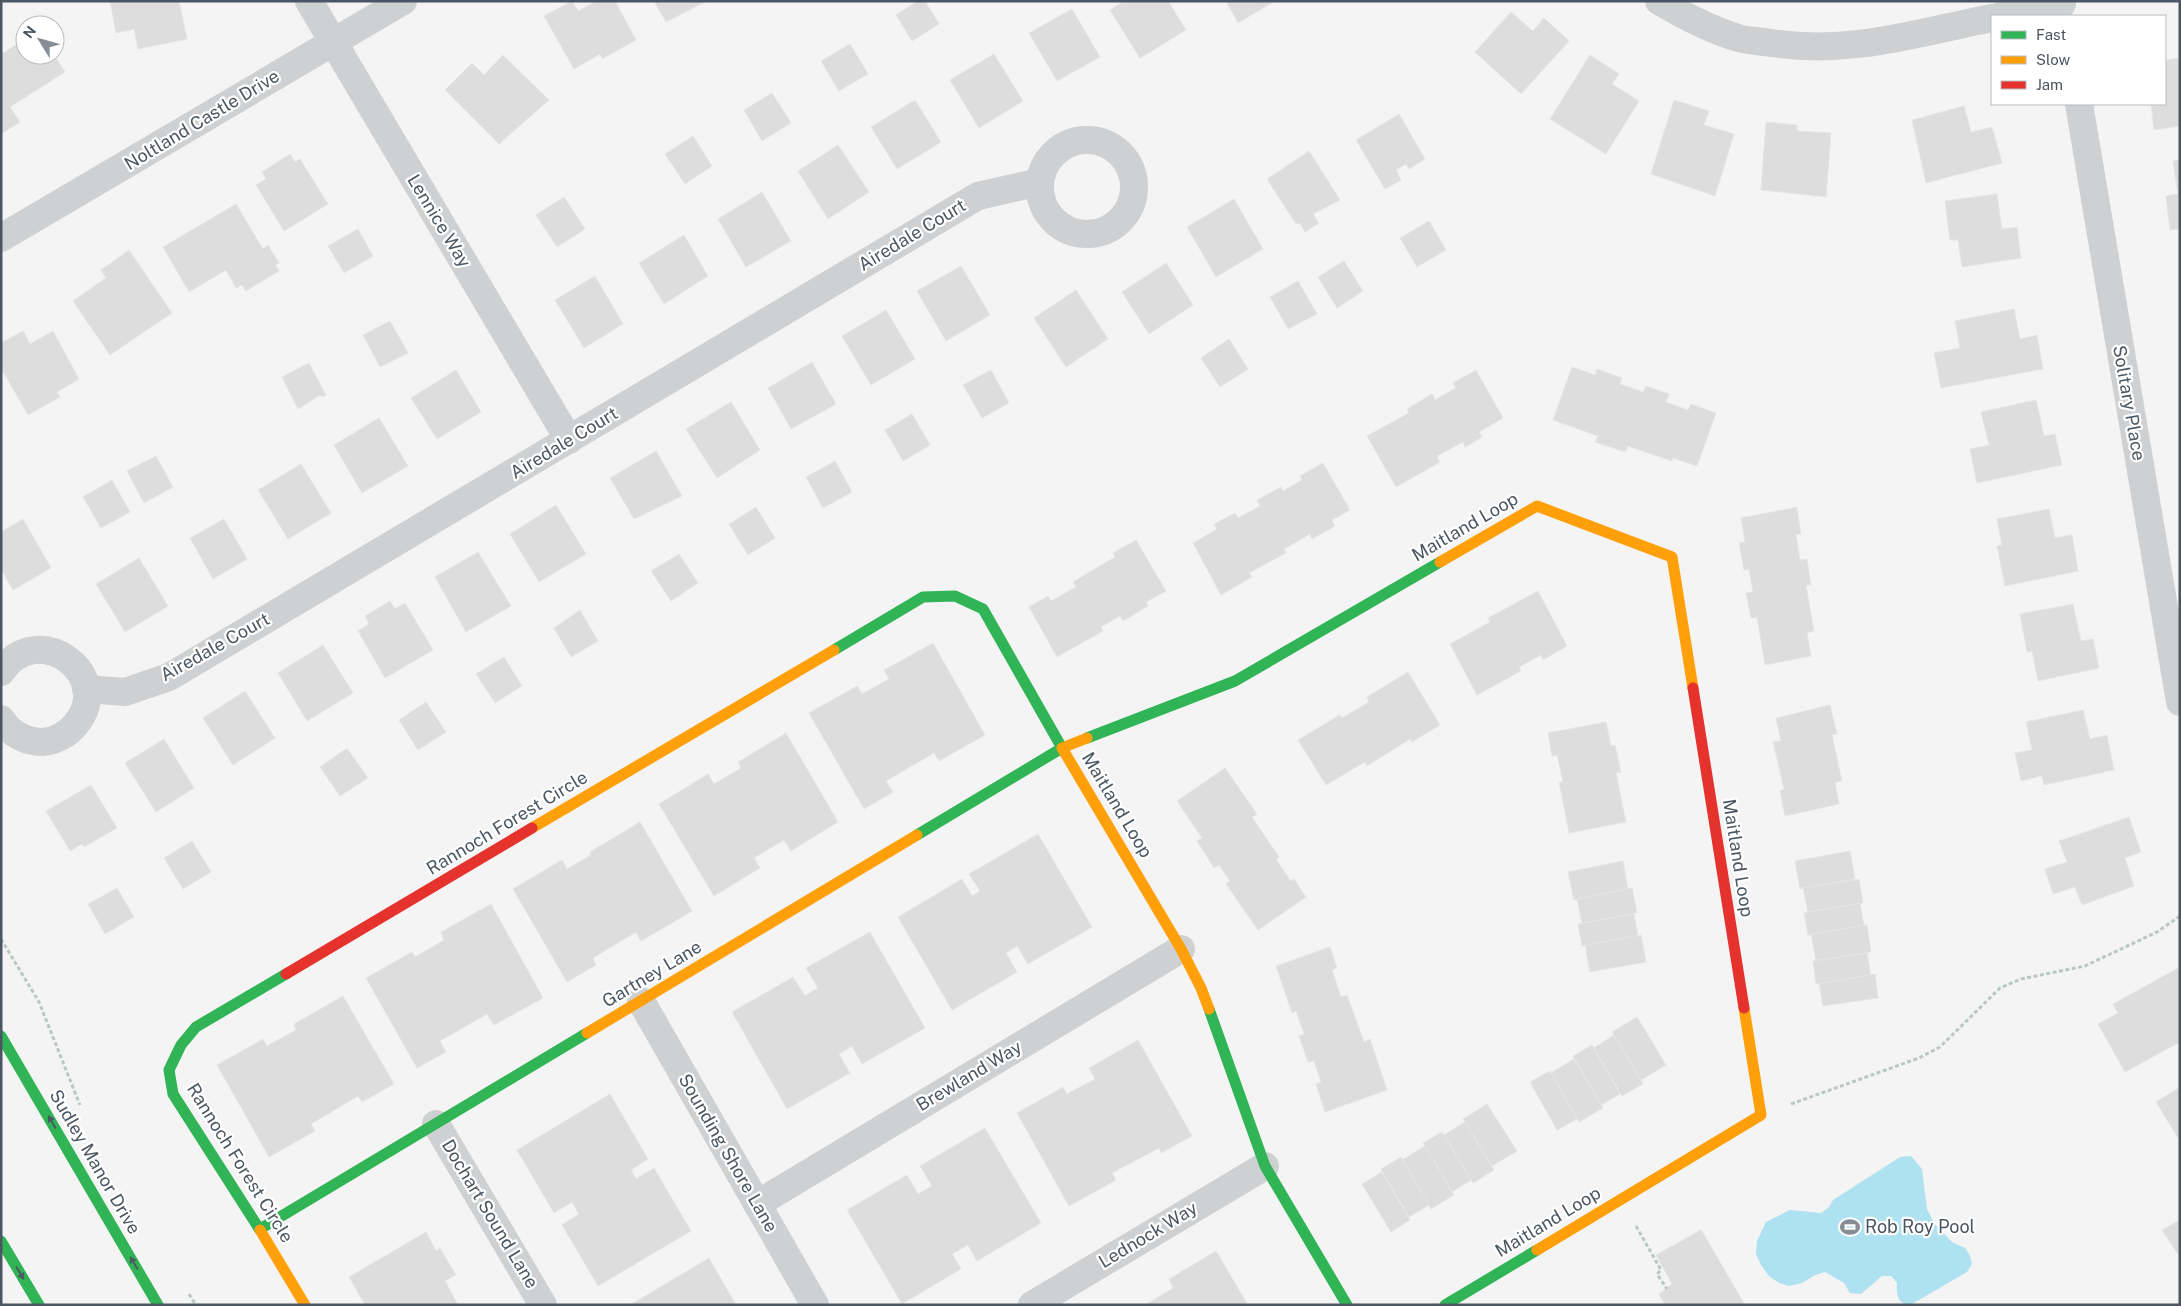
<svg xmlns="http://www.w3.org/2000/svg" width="2181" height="1306" viewBox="0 0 2181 1306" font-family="'Public Sans',sans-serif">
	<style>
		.water { fill: #aee2f0 }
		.building { fill: #ddddde; stroke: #e5e6e7 }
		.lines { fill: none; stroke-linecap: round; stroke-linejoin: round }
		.path { stroke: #bcc7c4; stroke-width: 3; stroke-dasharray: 4 2.5; stroke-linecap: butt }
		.street { stroke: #ced0d2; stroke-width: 28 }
		.fast { stroke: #30b455; stroke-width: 11 }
		.slow { stroke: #ff9f0a; stroke-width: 11 }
		.jam { stroke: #e5322d; stroke-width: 11 }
		.oneway { fill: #495b60 }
		.labels { text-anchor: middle; stroke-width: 4.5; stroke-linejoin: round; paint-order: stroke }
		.street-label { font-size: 18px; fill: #4a5661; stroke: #fff }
		.poi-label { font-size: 18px; fill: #4a5661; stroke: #fff; text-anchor: start }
	</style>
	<rect width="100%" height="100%" fill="#f4f4f4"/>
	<!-- water -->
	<path class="water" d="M1911 1156 1922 1169 1927 1209 1934 1223 1952 1242 1965 1248 1970 1256 1972 1264 1967 1272 1912 1304C1898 1306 1896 1295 1897 1283L1891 1276H1882L1861 1294 1850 1293 1844 1283 1825 1272 1815 1275 1802 1283 1789 1286 1779 1283 1769 1276 1761 1265 1756 1254 1757 1241 1766 1222 1790 1210 1821 1213 1829 1207 1833 1200 1900 1157Z"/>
	<!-- building -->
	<g class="building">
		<polygon points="110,1 179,1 187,39 138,49 134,29 116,33"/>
		<polygon points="572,1 578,11 597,1 615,1 636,40 602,59 600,54 574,69 544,16"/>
		<polygon points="654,1 707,1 666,22"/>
		<polygon points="918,1 925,1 939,24 912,41 896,15"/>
		<polygon points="1124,1 1168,1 1186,30 1140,58 1110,10"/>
		<polygon points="1226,1 1275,1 1238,23"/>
		<polygon points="1072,9 1100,57 1057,81 1029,33"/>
		<polygon points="1511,12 1533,31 1544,18 1569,41 1521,94 1475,52"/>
		<polygon points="25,39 25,55 54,55 65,72 10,107 20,122 1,134 1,50 3,53"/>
		<polygon points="850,44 868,74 839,91 821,61"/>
		<polygon points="994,54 1023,101 979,128 950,80"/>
		<polygon points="503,55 549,100 499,144 445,90 472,63 484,75"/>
		<polygon points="1590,55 1619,74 1612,84 1639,101 1606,154 1550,119"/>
		<polygon points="2180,58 2180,126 2154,130 2151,104 2165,104 2165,60"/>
		<polygon points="772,93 791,123 762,141 744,110"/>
		<polygon points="915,100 941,142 897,169 871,127"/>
		<polygon points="1674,100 1709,111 1704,125 1734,134 1715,196 1651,174"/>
		<polygon points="1964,106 1971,132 1992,127 2002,163 1926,183 1912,120"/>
		<polygon points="1399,114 1425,159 1409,169 1406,164 1396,170 1401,180 1385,189 1356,140"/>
		<polygon points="1766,122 1797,125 1797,131 1831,133 1826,197 1761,190"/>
		<polygon points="693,136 712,166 685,184 665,154"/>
		<polygon points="838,145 869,192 828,219 798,171"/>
		<polygon points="1309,151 1340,200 1313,214 1319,223 1305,232 1300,223 1296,224 1267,179"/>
		<polygon points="290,154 295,162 300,159 328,204 284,231 256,185 266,179 262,172"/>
		<polygon points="2180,160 2180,229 2170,230 2166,196 2178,194 2173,161"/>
		<polygon points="762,192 791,241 746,267 718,219"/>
		<polygon points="1997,194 2002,229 2017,227 2021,258 1962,267 1958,240 1950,240 1945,201"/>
		<polygon points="564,197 585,229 557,247 536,215"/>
		<polygon points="1234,199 1263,249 1216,277 1187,227"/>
		<polygon points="236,204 263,249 268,245 279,263 275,265 279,271 246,291 242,285 236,288 226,270 189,292 163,247"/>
		<polygon points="1429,221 1446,250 1417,267 1400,238"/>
		<polygon points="358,229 373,256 344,273 328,246"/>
		<polygon points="684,235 708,276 664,304 639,263"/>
		<polygon points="129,250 172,313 110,355 73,301 106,278 101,270"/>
		<polygon points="1344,261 1363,291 1337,308 1318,277"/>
		<polygon points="1166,263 1193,305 1149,334 1122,292"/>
		<polygon points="961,266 990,315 946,341 917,291"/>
		<polygon points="595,276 623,324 584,348 555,300"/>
		<polygon points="1298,281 1317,314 1288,329 1270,297"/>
		<polygon points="1076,290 1108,339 1066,367 1034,318"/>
		<polygon points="2014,309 2020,339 2037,335 2043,369 1941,388 1934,353 1960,348 1955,321"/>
		<polygon points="886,310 915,359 871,385 842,336"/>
		<polygon points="390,321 408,353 380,367 363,335"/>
		<polygon points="23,331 30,344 53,331 79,379 57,392 60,397 28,415 1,368 1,343"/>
		<polygon points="1229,339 1248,369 1220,387 1201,358"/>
		<polygon points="812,362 836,404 791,429 768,388"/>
		<polygon points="309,363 326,395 322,397 320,395 298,409 282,377"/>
		<polygon points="1572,367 1595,375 1597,369 1622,378 1620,384 1643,392 1646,386 1669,394 1666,402 1688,410 1691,404 1716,413 1697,466 1673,458 1672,461 1628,446 1625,452 1595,442 1598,436 1553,420"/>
		<polygon points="456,370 481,412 437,439 411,398"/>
		<polygon points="991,370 1009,403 982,418 963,385"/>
		<polygon points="1476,370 1503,418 1479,432 1482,437 1465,447 1463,442 1437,456 1440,462 1396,487 1367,436 1409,413 1407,409 1432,394 1435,400 1456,388 1453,383"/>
		<polygon points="2036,400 2044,436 2055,434 2062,465 1977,483 1970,449 1989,445 1981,412"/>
		<polygon points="731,402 760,450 717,478 686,429"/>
		<polygon points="912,414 930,445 903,461 885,430"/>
		<polygon points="379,418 408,466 362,493 334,445"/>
		<polygon points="656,451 682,496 634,519 610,478"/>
		<polygon points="156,456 173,487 144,503 127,471"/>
		<polygon points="835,461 852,492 823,508 806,477"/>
		<polygon points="1323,463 1350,510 1332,520 1335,526 1312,539 1310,534 1284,549 1286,553 1249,573 1252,577 1221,595 1193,543 1217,529 1214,524 1235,513 1238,518 1260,506 1257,500 1281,487 1283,491 1302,480 1300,476"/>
		<polygon points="301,464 331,513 288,539 258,490"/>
		<polygon points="112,480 130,512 101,528 83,497"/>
		<polygon points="556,505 586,554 539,582 510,534"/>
		<polygon points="756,507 775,538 748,555 729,524"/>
		<polygon points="1797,507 1801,534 1796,535 1800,560 1807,559 1811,585 1806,585 1814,631 1807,633 1811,656 1765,665 1757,617 1751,618 1746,593 1753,592 1749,569 1744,570 1739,543 1745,542 1741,518"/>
		<polygon points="2049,509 2055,538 2072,535 2078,571 2005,586 1997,546 2002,545 1997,519"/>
		<polygon points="23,519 51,568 13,590 1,569 1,532"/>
		<polygon points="224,519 247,559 213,579 190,538"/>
		<polygon points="1136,540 1166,591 1146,602 1148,606 1123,621 1120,616 1101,627 1103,631 1057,657 1029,607 1048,596 1051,601 1076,587 1073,582 1115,557 1113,553"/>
		<polygon points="478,552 511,606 466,632 435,577"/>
		<polygon points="679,554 698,583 671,601 651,571"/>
		<polygon points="139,558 168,606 125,632 96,584"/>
		<polygon points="1538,591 1567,646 1543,660 1541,655 1519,667 1521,671 1477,695 1450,644 1490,622 1488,618"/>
		<polygon points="390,601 395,609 405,603 433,650 385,678 358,631 369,624 365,616"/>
		<polygon points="2073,604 2081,641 2093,639 2099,668 2038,681 2032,651 2027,652 2020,614"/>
		<polygon points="580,610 598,641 571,657 554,628"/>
		<polygon points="933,643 985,735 939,761 934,753 886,781 893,792 864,809 809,713 857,686 862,694 889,679 884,670"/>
		<polygon points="323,645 353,693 307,721 278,673"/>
		<polygon points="504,657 522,686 495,703 476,674"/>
		<polygon points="1408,672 1440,725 1412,742 1410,739 1367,766 1365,762 1326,785 1298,740 1340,715 1342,718 1369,702 1367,697"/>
		<polygon points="245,691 275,738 233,765 203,718"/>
		<polygon points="426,702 446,732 418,750 399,720"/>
		<polygon points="1830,705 1837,734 1832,735 1842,781 1835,782 1839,804 1785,816 1780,791 1784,789 1773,742 1781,741 1776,718"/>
		<polygon points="2083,710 2090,739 2107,735 2114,770 2044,785 2042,776 2021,781 2015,753 2032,750 2026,722"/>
		<polygon points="1606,722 1611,746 1615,745 1621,772 1616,773 1626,822 1569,833 1559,782 1563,782 1557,755 1552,756 1548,733"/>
		<polygon points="786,733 838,822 791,851 784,840 754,858 760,868 714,896 659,804 708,774 714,784 741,768 738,762"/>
		<polygon points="164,739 194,788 156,812 125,763"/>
		<polygon points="347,748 368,778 340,796 320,767"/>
		<polygon points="1225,768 1257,814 1252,817 1279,857 1276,860 1291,881 1294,879 1306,897 1258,930 1226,884 1230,881 1219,865 1214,868 1197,841 1202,838 1177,801"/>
		<polygon points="91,785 117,828 84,847 82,844 70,851 46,811"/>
		<polygon points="2129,817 2141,852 2125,858 2134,886 2082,905 2075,887 2053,894 2045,869 2067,862 2059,841"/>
		<polygon points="640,822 692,911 641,941 636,932 593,958 596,965 567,982 513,889 562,860 567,869 591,855 590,852"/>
		<polygon points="1038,834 1092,927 1028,964 1017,946 1006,953 1017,972 952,1010 898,917 962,879 972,896 980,891 969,874"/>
		<polygon points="192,841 211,872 183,889 164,858"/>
		<polygon points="1850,851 1855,879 1800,889 1795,861"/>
		<polygon points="1623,861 1628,890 1574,900 1568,872"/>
		<polygon points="1859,879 1863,903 1808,912 1803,888"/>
		<polygon points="117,888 134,917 105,934 88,904"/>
		<polygon points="1632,888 1637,913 1582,923 1577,899"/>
		<polygon points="1860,903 1864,926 1808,935 1804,913"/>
		<polygon points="491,904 543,998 494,1025 487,1014 440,1041 446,1052 417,1068 366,978 412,952 415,957 444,940 441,932"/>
		<polygon points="1634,914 1638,936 1582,946 1578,924"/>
		<polygon points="1867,925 1871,952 1816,961 1811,934"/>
		<polygon points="870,932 925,1028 862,1064 852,1046 839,1054 850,1073 787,1109 732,1012 793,977 805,996 818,988 806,968"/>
		<polygon points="1641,935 1646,962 1590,972 1585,945"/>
		<polygon points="1330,947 1337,968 1332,970 1341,997 1347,995 1364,1042 1370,1039 1387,1090 1325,1112 1316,1084 1321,1082 1314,1061 1308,1062 1299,1036 1304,1034 1296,1011 1292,1013 1276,966"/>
		<polygon points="1867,953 1871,976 1816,984 1813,961"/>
		<polygon points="2180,967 2180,1042 2125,1072 2098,1024 2118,1013 2113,1004"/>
		<polygon points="1875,974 1878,998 1823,1006 1819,984"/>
		<polygon points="343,996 394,1084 362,1102 358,1096 311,1124 315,1131 269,1157 217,1065 263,1039 267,1046 296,1030 294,1024"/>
		<polygon points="1637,1017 1666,1065 1641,1080 1612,1032"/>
		<polygon points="1614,1035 1643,1084 1622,1096 1594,1048"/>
		<polygon points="1138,1040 1192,1136 1161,1153 1159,1148 1112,1173 1116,1180 1069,1206 1017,1113 1063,1087 1067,1094 1095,1079 1089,1068"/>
		<polygon points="1592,1045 1620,1094 1601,1105 1573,1056"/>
		<polygon points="1574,1059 1603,1108 1579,1122 1551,1073"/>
		<polygon points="1550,1071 1577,1119 1557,1130 1530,1082"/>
		<polygon points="2180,1087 2180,1141 2156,1102"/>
		<polygon points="610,1094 648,1159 631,1170 636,1179 654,1168 691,1231 598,1286 562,1225 579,1214 572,1202 554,1213 517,1150"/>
		<polygon points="1487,1104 1517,1151 1492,1166 1463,1119"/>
		<polygon points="1465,1122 1494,1170 1473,1183 1444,1135"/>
		<polygon points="985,1128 1041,1223 977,1261 968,1245 952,1254 961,1269 902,1304 847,1210 907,1175 918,1194 932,1186 920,1166"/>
		<polygon points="1442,1132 1471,1180 1452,1192 1423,1143"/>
		<polygon points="1425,1146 1454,1195 1431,1209 1402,1160"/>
		<polygon points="1401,1157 1429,1205 1409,1217 1381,1169"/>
		<polygon points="1382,1172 1410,1220 1391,1232 1362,1184"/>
		<polygon points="2180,1220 2180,1257 2162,1230"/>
		<polygon points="1701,1230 1706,1238 1745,1305 1665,1305 1659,1294 1672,1284 1656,1255"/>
		<polygon points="426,1232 436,1251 440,1248 456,1275 445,1281 458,1305 365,1305 349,1277"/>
		<polygon points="1216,1251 1248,1305 1145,1305 1173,1288 1169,1279"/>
		<polygon points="709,1258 736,1305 630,1305"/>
	</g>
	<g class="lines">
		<!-- path -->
		<g class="path">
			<polyline points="1,939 39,1002 80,1105"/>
			<polyline points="1791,1104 1919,1058 1940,1047 2000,988 2021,979 2085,966 2157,932 2180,916"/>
			<polyline points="1636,1226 1661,1270 1657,1274 1667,1289"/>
			<polyline points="189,1294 196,1305"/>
			<polyline points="2013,1304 2013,1305"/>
		</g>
		<!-- street -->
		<g class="street">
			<polyline points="309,1 569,440"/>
			<path d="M1659 1C1684 16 1709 29 1738 38 1748 41 1760 41 1771 43 1850 55 1916 33 1992 18"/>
			<polyline points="2000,16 2062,4"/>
			<polyline points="2079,104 2180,702"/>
			<circle cx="1087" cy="187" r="47"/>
			<polyline points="1,238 403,1"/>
			<path d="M1 672C38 617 116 676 76 724 68 734 56 741 43 742 26 742 10 734 1 719"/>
			<polyline points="86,689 125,692 169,677 978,196 1040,182"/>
			<polyline points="641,1001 815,1305"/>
			<polyline points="436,1124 543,1305"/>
			<polyline points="757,1204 1181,949"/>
			<polyline points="1032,1305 1265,1166"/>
		</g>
		<!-- fast -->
		<g class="fast">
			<polyline points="834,650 923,597 955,596 983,609 1062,748 917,835"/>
			<polyline points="1087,738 1235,681 1440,562"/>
			<polyline points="1209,1009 1265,1166 1347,1305"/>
			<polyline points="1,1036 158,1305"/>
			<polyline points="260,1229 587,1033"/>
			<polyline points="260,1230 173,1094 169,1070 181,1045 196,1027 286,974"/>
			<polyline points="1,1241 39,1305"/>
			<polyline points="1445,1305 1537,1250"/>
		</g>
		<!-- slow -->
		<g class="slow">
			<polyline points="1440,562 1537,506 1672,557 1693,688"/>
			<polyline points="1087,738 1062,748 1181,949 1201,988 1209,1009"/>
			<polyline points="532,828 834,650"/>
			<polyline points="587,1033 917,835"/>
			<polyline points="260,1230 305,1305"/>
			<polyline points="1537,1250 1761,1115 1744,1008"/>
		</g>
		<!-- jam -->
		<g class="jam">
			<polyline points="1693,688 1744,1008"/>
			<polyline points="286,974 532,828"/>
		</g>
	</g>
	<!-- one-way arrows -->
	<defs><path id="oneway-solid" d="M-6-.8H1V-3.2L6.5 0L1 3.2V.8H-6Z" transform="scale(1.25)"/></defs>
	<g class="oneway">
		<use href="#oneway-solid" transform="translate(52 1122) rotate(-120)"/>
		<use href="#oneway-solid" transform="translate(134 1263) rotate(-120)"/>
		<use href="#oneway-solid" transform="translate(20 1273) rotate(59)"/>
	</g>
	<!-- icons -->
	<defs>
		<symbol id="stadium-bare" viewBox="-9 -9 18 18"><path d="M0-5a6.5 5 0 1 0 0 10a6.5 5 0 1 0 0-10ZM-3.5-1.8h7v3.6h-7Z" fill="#868d94" stroke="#fff" stroke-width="2.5" paint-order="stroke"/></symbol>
	</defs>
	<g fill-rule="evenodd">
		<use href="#stadium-bare" x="1836" y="1213" width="28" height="28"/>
	</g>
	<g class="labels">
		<!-- street labels -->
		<g class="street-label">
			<text transform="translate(202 120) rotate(-31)" y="6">Noltland Castle Drive</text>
			<text transform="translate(439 221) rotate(59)" y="6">Lennice Way</text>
			<text transform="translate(912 235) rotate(-31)" y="6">Airedale Court</text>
			<text transform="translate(2129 403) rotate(80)" y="6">Solitary Place</text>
			<text transform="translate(564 443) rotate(-31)" y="6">Airedale Court</text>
			<text transform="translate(1465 527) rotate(-30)" y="6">Maitland Loop</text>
			<text transform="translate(215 647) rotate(-29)" y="6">Airedale Court</text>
			<text transform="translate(1117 805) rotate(59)" y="6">Maitland Loop</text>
			<text transform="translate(507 823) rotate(-31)" y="6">Rannoch Forest Circle</text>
			<text transform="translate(1738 858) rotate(81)" y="6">Maitland Loop</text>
			<text transform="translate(652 974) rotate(-31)" y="6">Gartney Lane</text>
			<text transform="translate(969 1076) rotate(-31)" y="6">Brewland Way</text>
			<text transform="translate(728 1153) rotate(60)" y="6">Sounding Shore Lane</text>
			<text transform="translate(95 1162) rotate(60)" y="6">Sudley Manor Drive</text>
			<text transform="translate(240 1163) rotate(58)" y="6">Rannoch Forest Circle</text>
			<text transform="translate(490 1214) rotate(59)" y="6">Dochart Sound Lane</text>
			<text transform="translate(1548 1222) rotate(-31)" y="6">Maitland Loop</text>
			<text transform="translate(1148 1235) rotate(-31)" y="6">Lednock Way</text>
		</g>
		<!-- poi labels -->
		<g class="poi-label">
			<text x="1865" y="1233">Rob Roy Pool</text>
		</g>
	</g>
	<!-- border -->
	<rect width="2181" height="1306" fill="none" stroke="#4a5661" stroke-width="5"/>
	<!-- legend -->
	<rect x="1991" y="15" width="175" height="90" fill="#ffffff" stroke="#b7bbc0"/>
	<rect x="2001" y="31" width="25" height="8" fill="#30b455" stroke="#b7bbc0"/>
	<text x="2036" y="40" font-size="15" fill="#4a5661">Fast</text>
	<rect x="2001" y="56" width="25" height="8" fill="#ff9f0a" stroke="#b7bbc0"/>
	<text x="2036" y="65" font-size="15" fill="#4a5661">Slow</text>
	<rect x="2001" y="81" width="25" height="8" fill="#e5322d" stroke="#b7bbc0"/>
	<text x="2036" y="90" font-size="15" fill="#4a5661">Jam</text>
	<!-- north arrow -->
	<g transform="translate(40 40) rotate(307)"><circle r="24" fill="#ffffff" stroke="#b7bbc0"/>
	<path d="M0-4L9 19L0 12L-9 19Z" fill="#868d94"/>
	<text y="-8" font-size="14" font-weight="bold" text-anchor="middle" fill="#4a5661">N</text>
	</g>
</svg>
